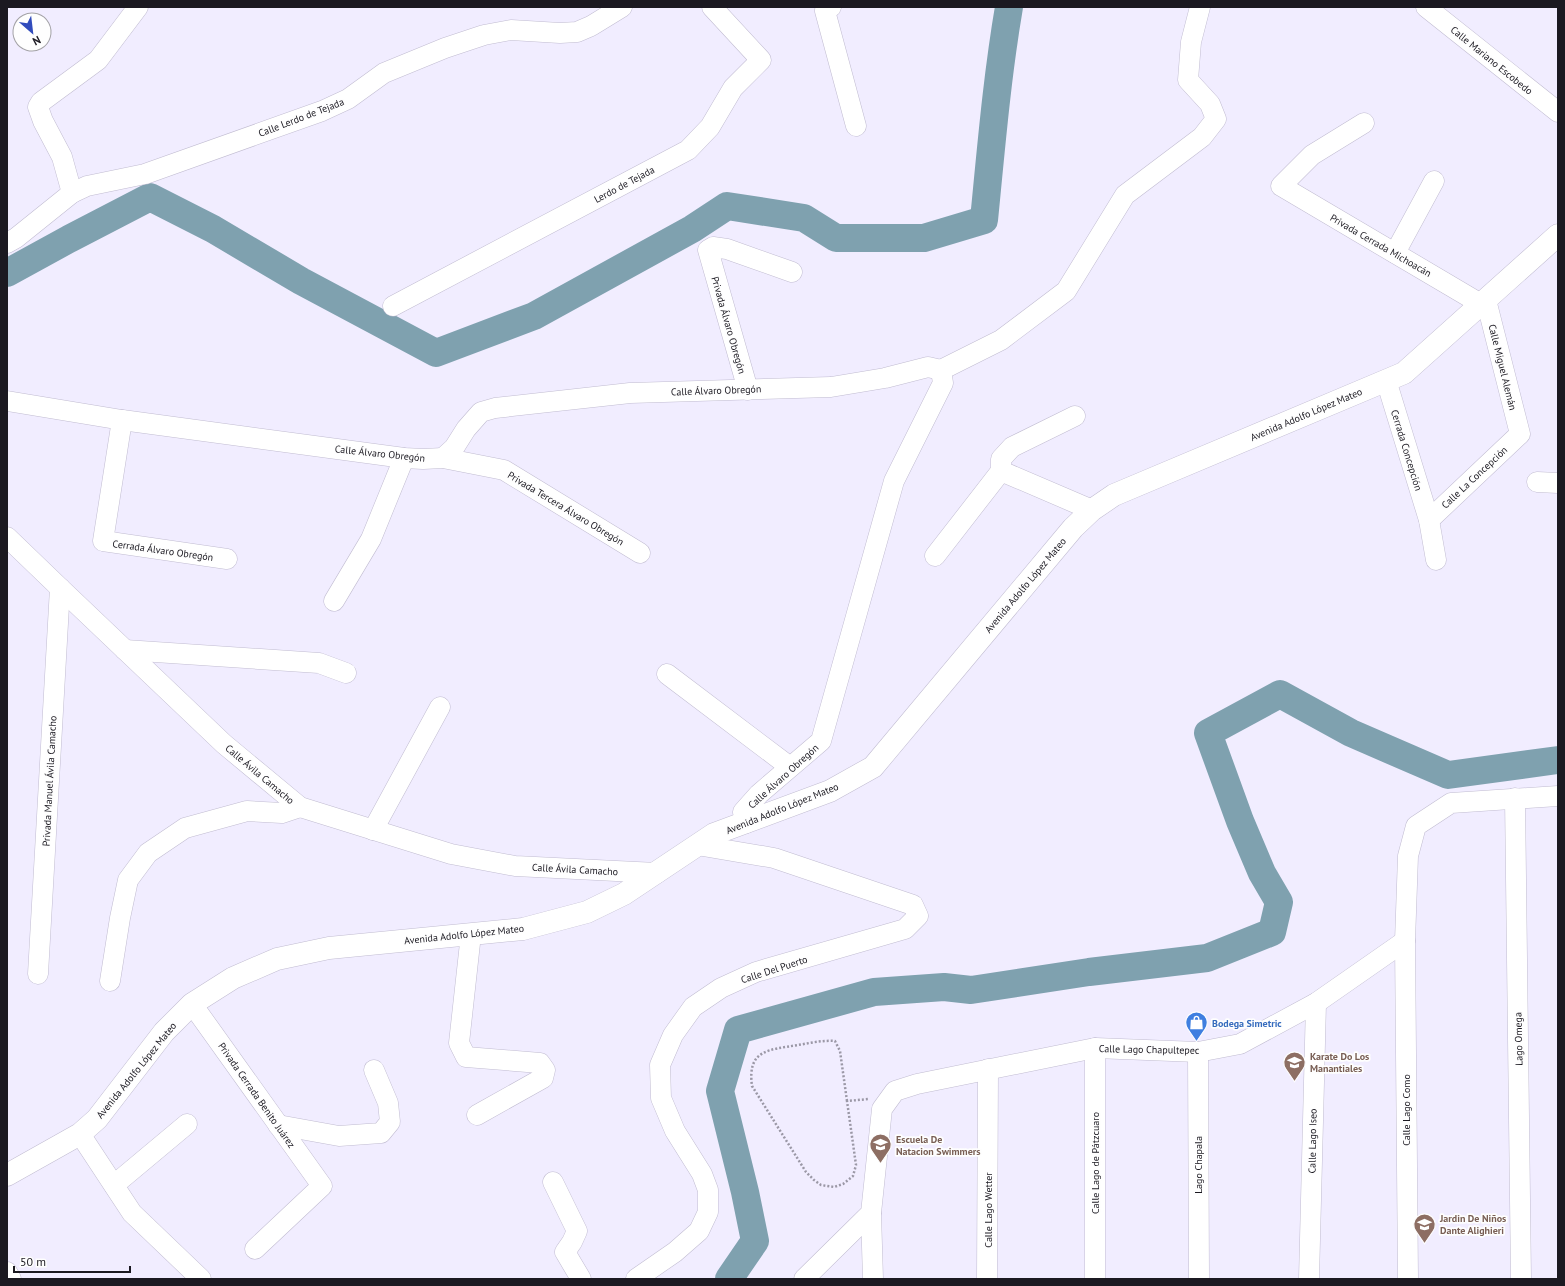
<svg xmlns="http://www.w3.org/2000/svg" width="1565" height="1286" viewBox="0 0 1565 1286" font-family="'PT Sans',sans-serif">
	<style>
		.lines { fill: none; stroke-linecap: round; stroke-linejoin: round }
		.river { stroke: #7fa1af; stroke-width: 28 }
		.minor-casing { stroke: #c1bcd1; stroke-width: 21 }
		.major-casing { stroke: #c1bcd1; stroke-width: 23 }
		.path { stroke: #9b98a6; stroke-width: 2.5; stroke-dasharray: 2 2; stroke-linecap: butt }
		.minor { stroke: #fff; stroke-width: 20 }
		.major { stroke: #fff; stroke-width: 22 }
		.labels { text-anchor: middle; stroke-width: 3.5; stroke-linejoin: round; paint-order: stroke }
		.street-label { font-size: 10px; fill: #1b1921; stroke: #fefefe }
		.shop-label { font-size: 10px; font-weight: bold; fill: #366cbe; stroke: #fefefe; text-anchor: start }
		.education-label { font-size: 10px; font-weight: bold; fill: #785e54; stroke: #fefefe; text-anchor: start }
	</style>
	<rect width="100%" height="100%" fill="#f1edff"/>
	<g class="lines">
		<!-- river -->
		<g class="river">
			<path d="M7 273 69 239 150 197 213 229 301 281 436 353 534 316 692 229 727 206 804 218 836 238H924L984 220C991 149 997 77 1009 7"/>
			<polyline points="729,1279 755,1241 745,1192 720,1091 738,1030 874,992 944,987 971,990 1089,972 1207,958 1272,932 1279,902 1262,873 1240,821 1208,733 1280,694 1351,733 1448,775 1558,760"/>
		</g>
		<defs>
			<g id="minor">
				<polyline points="831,7 825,11 856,126"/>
				<polyline points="1426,7 1558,112"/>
				<polyline points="1364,123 1312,155 1281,186 1481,304"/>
				<polyline points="72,193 62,157 43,121 38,107 41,102 98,60 138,7"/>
				<polyline points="7,243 16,238 72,193 87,186 145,174 322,111 348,99 384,73 445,48 484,35 511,30 560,33 577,32 591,26 622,7"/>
				<polyline points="1395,253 1434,181"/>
				<polyline points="393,306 688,150 710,127 733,88 761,60 712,7"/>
				<polyline points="941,370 1001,340 1066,291 1125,195 1202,137 1216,119 1210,104 1188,80 1191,42 1200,7"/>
				<polyline points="1386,380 1429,520 1436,560"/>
				<polyline points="748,390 708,250 713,247 727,249 792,272"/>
				<polyline points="7,401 122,420 404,458 423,459 443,458 504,470 640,553"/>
				<polyline points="122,420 103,541 227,559"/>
				<polyline points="443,458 454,448 466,429 481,412 495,408 630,393 831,387 885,378 928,367 941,370"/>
				<polyline points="1001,471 1092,510"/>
				<polyline points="1537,482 1558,483"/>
				<polyline points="1429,520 1520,434 1486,300"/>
				<polyline points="7,537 60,588 224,744 300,807 451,854 515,866 657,873"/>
				<polyline points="935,556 1001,471 1001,459 1012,447 1075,416"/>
				<polyline points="334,601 371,539 404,458"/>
				<polyline points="125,650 319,663 346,673"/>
				<polyline points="667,674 790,767"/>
				<polyline points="1515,798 1521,1279"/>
				<polyline points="746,823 743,812 759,794 821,741 894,481 943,383 941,370"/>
				<polyline points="373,830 440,707"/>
				<polyline points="471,934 459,1043 466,1057 540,1063 545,1070 543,1078 477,1115"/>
				<polyline points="38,974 60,588"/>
				<polyline points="110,981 120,918 128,880 148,853 185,828 247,811 282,813 300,807"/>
				<polyline points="192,1004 322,1186 255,1249"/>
				<polyline points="1095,1048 1095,1279"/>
				<polyline points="1198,1052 1199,1279"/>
				<polyline points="278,1125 339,1136 381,1133 390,1122 388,1103 374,1070"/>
				<polyline points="80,1134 132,1213 201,1279"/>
				<polyline points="553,1182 577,1231 572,1242 565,1252 581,1279"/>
				<polyline points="114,1185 187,1124"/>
				<polyline points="871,1213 873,1279"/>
				<polyline points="7,1272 11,1279"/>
				<polyline points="636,1279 675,1252 699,1231 708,1212 708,1190 702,1174 675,1131 661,1098 660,1065 673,1035 693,1007 721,988 756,972 905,929 918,916 913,905 774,858 697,845"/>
				<polyline points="804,1279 871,1213 882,1109 895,1091 917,1084 1095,1048 1198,1052 1240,1044 1316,1003 1405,941"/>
				<polyline points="987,1279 988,1069"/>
				<polyline points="1309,1279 1316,1003"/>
				<polyline points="1408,1279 1405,941 1408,856 1416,826 1451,803 1558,796"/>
			</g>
			<polyline id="major" points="7,1175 80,1134 97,1119 164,1032 192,1004 233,978 277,959 329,948 523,929 587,912 624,894 714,834 830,791 873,767 1073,528 1092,510 1114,495 1404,373 1558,235"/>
		</defs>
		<!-- minor casing -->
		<use href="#minor" class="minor-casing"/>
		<!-- major casing -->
		<use href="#major" class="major-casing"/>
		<!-- path -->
		<path class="path" d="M847 1101 840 1051 835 1041C823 1040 810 1043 798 1045 769 1050 747 1049 752 1086L806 1172 814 1180 821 1185 834 1187 843 1184 853 1176 856 1165 847 1101 869 1099"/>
		<!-- minor -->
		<use href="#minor" class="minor"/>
		<!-- major -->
		<use href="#major" class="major"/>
	</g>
	<!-- icons -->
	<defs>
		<symbol id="shop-pin" viewBox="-11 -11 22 30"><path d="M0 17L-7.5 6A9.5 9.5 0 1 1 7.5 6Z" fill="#3f7fe0" stroke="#fefefe"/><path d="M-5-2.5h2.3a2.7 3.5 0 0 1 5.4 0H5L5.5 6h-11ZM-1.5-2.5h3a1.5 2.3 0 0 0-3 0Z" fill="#fff"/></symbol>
		<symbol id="school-pin" viewBox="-11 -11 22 30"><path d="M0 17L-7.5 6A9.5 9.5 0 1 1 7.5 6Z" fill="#8d6e63" stroke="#fefefe"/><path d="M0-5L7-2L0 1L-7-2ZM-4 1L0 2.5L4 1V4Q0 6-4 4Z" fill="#fff"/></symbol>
	</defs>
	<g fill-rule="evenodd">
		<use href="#shop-pin" x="1184" y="1010" width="25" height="34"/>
		<use href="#school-pin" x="1282" y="1050" width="25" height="34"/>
		<use href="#school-pin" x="868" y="1132" width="25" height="34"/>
		<use href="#school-pin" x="1412" y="1212" width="25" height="34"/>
	</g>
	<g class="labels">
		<!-- street labels -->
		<g class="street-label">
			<text transform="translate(1492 60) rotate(39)" y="4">Calle Mariano Escobedo</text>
			<text transform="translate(301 117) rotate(-21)" y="4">Calle Lerdo de Tejada</text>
			<text transform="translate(624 184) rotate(-28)" y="4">Lerdo de Tejada</text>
			<text transform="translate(1381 245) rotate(30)" y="4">Privada Cerrada Michoacán</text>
			<text transform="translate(729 325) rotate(74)" y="4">Privada Álvaro Obregón</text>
			<text transform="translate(1503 367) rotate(76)" y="4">Calle Miguel Alemán</text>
			<text transform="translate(716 390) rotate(-2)" y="4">Calle Álvaro Obregón</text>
			<text transform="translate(1306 414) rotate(-23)" y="4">Avenida Adolfo López Mateo</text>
			<text transform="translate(1407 450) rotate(73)" y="4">Cerrada Concepción</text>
			<text transform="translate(380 453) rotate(6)" y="4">Calle Álvaro Obregón</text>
			<text transform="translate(1474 477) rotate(-43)" y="4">Calle La Concepción</text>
			<text transform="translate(566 508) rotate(31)" y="4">Privada Tercera Álvaro Obregón</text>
			<text transform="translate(163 550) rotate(8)" y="4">Cerrada Álvaro Obregón</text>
			<text transform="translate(1025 585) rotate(-50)" y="4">Avenida Adolfo López Mateo</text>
			<text transform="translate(260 774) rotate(40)" y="4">Calle Ávila Camacho</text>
			<text transform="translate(783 776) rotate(-42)" y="4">Calle Álvaro Obregón</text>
			<text transform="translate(49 781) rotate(-87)" y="4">Privada Manuel Ávila Camacho</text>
			<text transform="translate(782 808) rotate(-22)" y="4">Avenida Adolfo López Mateo</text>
			<text transform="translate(575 869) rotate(3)" y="4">Calle Ávila Camacho</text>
			<text transform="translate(464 934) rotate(-6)" y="4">Avenida Adolfo López Mateo</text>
			<text transform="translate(774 969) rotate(-18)" y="4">Calle Del Puerto</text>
			<text transform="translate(1518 1039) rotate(-91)" y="4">Lago Omega</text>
			<text transform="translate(1149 1049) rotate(1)" y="4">Calle Lago Chapultepec</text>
			<text transform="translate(136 1070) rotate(-51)" y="4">Avenida Adolfo López Mateo</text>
			<text transform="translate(257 1095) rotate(55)" y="4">Privada Cerrada Benito Juárez</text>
			<text transform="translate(1406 1110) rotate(-90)" y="4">Calle Lago Como</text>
			<text transform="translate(1312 1141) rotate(-89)" y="4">Calle Lago Iseo</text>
			<text transform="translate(1095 1163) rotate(-90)" y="4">Calle Lago de Pátzcuaro</text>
			<text transform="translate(1198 1165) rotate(-90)" y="4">Lago Chapala</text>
			<text transform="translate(988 1210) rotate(-90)" y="4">Calle Lago Wetter</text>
		</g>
		<!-- shop labels -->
		<g class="shop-label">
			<text x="1212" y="1027">Bodega Simetric</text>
		</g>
		<!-- education labels -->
		<g class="education-label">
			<text x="1310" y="1060">Karate Do Los<tspan x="1310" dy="12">Manantiales</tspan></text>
			<text x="896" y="1143">Escuela De<tspan x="896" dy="12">Natacion Swimmers</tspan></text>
			<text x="1440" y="1222">Jardin De Niños<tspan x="1440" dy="12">Dante Alighieri</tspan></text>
		</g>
	</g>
	<!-- border -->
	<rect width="1565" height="1286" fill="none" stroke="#1b1921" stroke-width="16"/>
	<!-- north arrow -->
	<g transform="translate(32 32) rotate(152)"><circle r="19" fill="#fefefe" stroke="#a3a2a6"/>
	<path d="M0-3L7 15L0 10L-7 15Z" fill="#314bbc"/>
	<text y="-6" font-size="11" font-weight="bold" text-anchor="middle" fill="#1b1921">N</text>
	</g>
	<!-- scale -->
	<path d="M14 1266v6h116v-6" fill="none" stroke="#1b1921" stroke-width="2"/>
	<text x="20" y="1266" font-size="12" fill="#1b1921" stroke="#fefefe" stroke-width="3" paint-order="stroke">50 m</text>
</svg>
